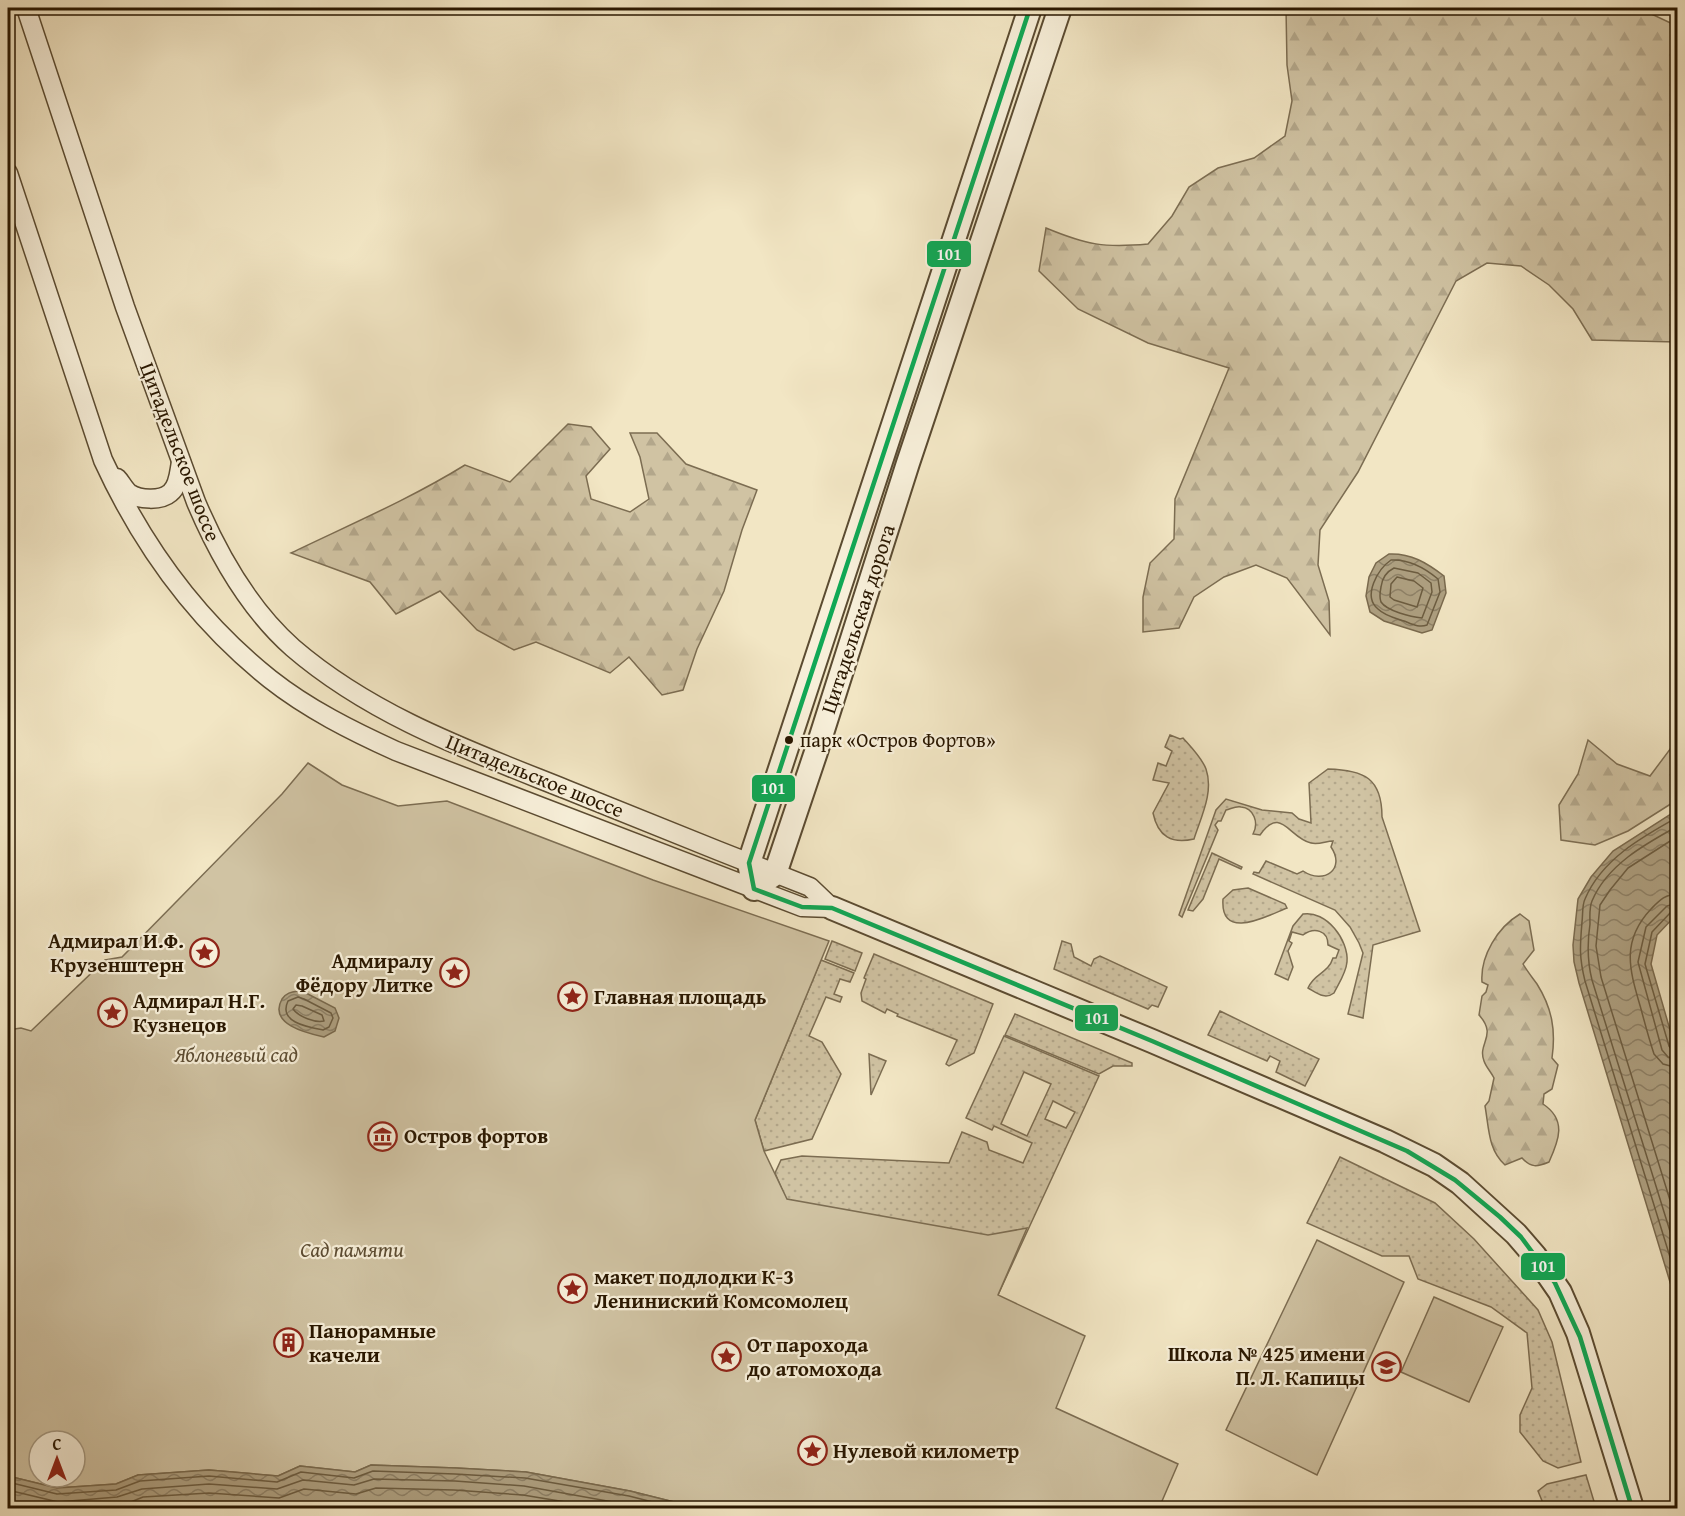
<svg xmlns="http://www.w3.org/2000/svg" width="1685" height="1516" viewBox="0 0 1685 1516" font-family="'Gentium Book Plus',serif">
	<style>
		.grass { fill: url(#grass-dots); stroke: #7c6d52; stroke-width: 1.5; fill-rule: evenodd }
		.forest { fill: url(#forest-firs); stroke: #7c6d52; stroke-width: 1.5 }
		.park { fill: #d0c3a3; stroke: #7c6d52; stroke-width: 1.5; fill-rule: evenodd }
		.water { fill: url(#water-waves); stroke: #79694d; stroke-width: 1.5 }
		.lines { fill: none; stroke-linecap: round; stroke-linejoin: round }
		.shore { stroke: #6c5c40; stroke-width: 1.5 }
		.minor-casing { stroke: #5b4b31; stroke-width: 21 }
		.tertiary-casing { stroke: #5b4b31; stroke-width: 26 }
		.minor { stroke: #f7efd9; stroke-width: 18 }
		.tertiary { stroke: #f7efd9; stroke-width: 22 }
		.bus-1-casing { stroke: #f7efd9; stroke-width: 9 }
		.bus-1 { stroke: #10a855; stroke-width: 4.5 }
		.bus-dot { fill: #291700; stroke: #f7efd9; stroke-width: 2 }
		.labels { text-anchor: middle; stroke-width: 4.5; stroke-linejoin: round; paint-order: stroke }
		.bus-label { font-size: 20px; fill: #291700; stroke: #f7efd9; text-anchor: start }
		.street-label { font-size: 21px; fill: #291700; stroke: #f7efd9 }
		.poi-label { font-size: 21px; font-weight: bold; fill: #291700; stroke: #f7efd9; text-anchor: start }
		.park-label { font-size: 21px; font-style: italic; fill: #5b4b31; stroke: #f7efd9 }
		.line-badge { stroke: #f7efd9; stroke-width: 2 }
		.badge-label { font-size: 16px; text-anchor: middle; font-weight: bold; fill: #fff }
	</style>
	<defs>
		<pattern id="grass-dots" width="8" height="8" patternUnits="userSpaceOnUse" patternTransform="scale(1.5)"><rect width="8" height="8" fill="#d0c3a3"/><path d="M2 2h.1M6 6h.1" fill="none" stroke="#b3a78b" stroke-width="1.8" stroke-linecap="round"/></pattern>
		<pattern id="forest-firs" width="22" height="20" patternUnits="userSpaceOnUse" patternTransform="scale(1.5)"><rect width="22" height="20" fill="#d0c3a3"/><path d="M5 1l3.5 6h-7zM16 11l3.5 6h-7z" fill="#b3a78b"/></pattern>
		<pattern id="water-waves" width="16" height="10" patternUnits="userSpaceOnUse" patternTransform="scale(1.5)"><rect width="16" height="10" fill="#aea081"/><path d="M0 5q4-4 8 0t8 0" fill="none" stroke="#8e8167"/></pattern>
	</defs>
	<rect width="100%" height="100%" fill="#f2e6c4"/>
	<filter id="stains"><feTurbulence type="fractalNoise" baseFrequency=".00333" numOctaves="4"/><feColorMatrix values="0 0 0 0 .2 0 0 0 0 .09 0 0 0 0 .02 0 0 0 .5 -.17"/></filter>
	<radialGradient id="worn" r=".72"><stop offset=".6" stop-color="#630" stop-opacity="0"/><stop offset="1" stop-color="#630" stop-opacity=".3"/></radialGradient>
	<!-- grass -->
	<g class="grass">
		<path d="M1170 735 1180 739 1183 738C1191 747 1202 758 1206 769 1214 792 1201 817 1194 839 1172 844 1158 837 1153 813L1169 783 1153 780 1158 763 1166 766 1172 751 1165 747Z"/>
		<path d="M1328 769C1364 770 1382 778 1382 817L1420 931 1373 945 1363 1018 1348 1014 1363 953 1359 943 1350 927 1335 910 1253 874 1254 872 1259 873 1266 861 1297 874 1303 871C1324 885 1346 869 1331 847L1333 841C1326 841 1319 845 1311 843 1289 838 1281 805 1260 835L1253 834C1259 823 1254 808 1241 807 1235 806 1231 809 1226 810L1221 821H1218L1215 825 1218 830 1182 917 1179 915 1216 810 1226 799 1262 810 1292 813 1299 819 1311 823 1309 783Z"/>
		<polygon points="1212,853 1242,867 1241,869 1219,859 1203,899 1193,911 1188,910"/>
		<path d="M1248 888 1285 904 1287 908C1267 916 1220 942 1223 899L1233 890Z"/>
		<path d="M1303 914C1326 910 1349 940 1347 962 1346 973 1339 983 1334 993 1325 1000 1317 993 1308 988 1314 973 1328 974 1333 958H1336L1339 950 1328 945C1328 930 1314 927 1303 935L1292 932 1289 941 1292 943 1288 951 1293 967 1288 980 1275 974 1293 926Z"/>
		<polygon points="832,941 862,953 855,971 825,959"/>
		<polygon points="1062,941 1071,944 1074,957 1091,966 1094,959 1100,956 1167,987 1158,1007 1152,1005 1148,1009 1054,969"/>
		<polygon points="874,954 993,1004 974,1053 949,1066 946,1064 957,1040 897,1016 898,1014 887,1009 885,1013 862,1001 861,993 866,979 864,978"/>
		<polygon points="821,960 854,973 850,982 840,979 834,994 842,997 840,1002 826,997 809,1036 822,1042 841,1074 812,1139 764,1151 755,1120"/>
		<polygon points="1220,1011 1319,1059 1305,1086 1276,1072 1280,1061 1270,1056 1267,1061 1208,1035"/>
		<polygon points="1015,1014 1132,1063 1132,1066 1113,1066 1099,1074 1005,1035"/>
		<path d="M1004 1036 1099 1076 991 1310 850 1221 668 1159 716 1170 786 1199 775 1173 781 1160 802 1156 949 1163 962 1132 987 1142 989 1150 1023 1163 1032 1143 994 1126 992 1130 966 1118ZM1024 1072 1051 1084 1027 1136 1001 1124ZM1053 1101 1075 1112 1066 1128 1045 1119Z"/>
		<polygon points="869,1054 886,1061 871,1095"/>
		<polygon points="1340,1157 1435,1203 1474,1239 1538,1310 1552,1342 1581,1462 1558,1468 1543,1461 1520,1432 1520,1415 1532,1388 1527,1333 1491,1307 1418,1279 1409,1256 1382,1256 1307,1223"/>
		<polygon points="1586,1475 1596,1508 1545,1508 1538,1491 1547,1484"/>
	</g>
	<!-- forest -->
	<g class="forest">
		<path d="M1286 8H1597L1643 10 1677 26V342L1592 340 1573 309 1549 285 1521 266 1487 263 1456 281 1358 472 1320 530 1318 565 1329 601 1330 635 1287 578 1256 565 1224 577 1194 597 1179 628 1143 632V597L1150 563 1174 539 1175 499 1229 368 1148 343 1078 309 1039 271 1046 228C1087 245 1104 248 1148 244L1172 216 1189 187 1218 168 1254 158 1285 136 1292 101 1287 65Z"/>
		<path d="M568 424 591 427 610 449 586 476 591 499 630 512 649 499 640 457 630 433H657L686 464 757 490 742 530 724 591 697 649 683 690 662 695 629 657 610 673 536 642 514 650 477 630 440 591 396 614 370 582 291 553C349 525 410 499 465 465L510 482Z"/>
		<polygon points="1677,730 1677,800 1628,831 1595,845 1561,840 1559,805 1578,774 1588,740 1617,764 1650,776 1671,748"/>
		<path d="M1520 914 1529 921 1534 950 1523 964C1527 971 1532 977 1537 984 1552 1008 1556 1030 1552 1058L1558 1065 1552 1089 1544 1094 1543 1104C1567 1120 1559 1140 1549 1162 1537 1167 1531 1168 1522 1158L1505 1165C1488 1150 1489 1128 1485 1106L1489 1101 1494 1078C1491 1072 1486 1067 1484 1061 1477 1043 1498 1036 1479 1015L1482 996 1486 992 1488 985 1482 982C1480 956 1498 927 1520 914Z"/>
	</g>
	<!-- park -->
	<g class="park">
		<path d="M308 763 342 785 398 806 447 801 653 880 829 941 755 1120 764 1151 787 1199 988 1235 1027 1228 998 1295 1085 1336 1056 1408 1178 1464 1159 1508H698L630 1491 526 1472 456 1468 371 1465 355 1472 300 1466 278 1476 209 1470 138 1475 116 1484 57 1488 8 1476V1030L21 1028 31 1031 105 960 122 957 282 794ZM39 1441H75V1477H39Z"/>
		<polygon points="1317,1240 1404,1282 1317,1475 1226,1430"/>
		<polygon points="1434,1297 1503,1327 1469,1402 1401,1372"/>
	</g>
	<!-- water -->
	<g class="water">
		<path d="M1389 554C1411 553 1427 563 1444 576L1446 593 1432 630 1422 633 1384 621 1370 612 1366 596 1369 577 1376 563Z"/>
		<polygon points="1677,810 1677,914 1657,935 1651,964 1677,1054 1677,1305 1579,983 1574,962 1573,945 1578,899 1591,877 1613,851"/>
		<path d="M298 991 306 993 335 1008 339 1018 335 1031 324 1037C306 1033 268 1024 282 999 286 993 291 992 298 991Z"/>
		<polygon points="371,1465 456,1468 526,1472 630,1491 698,1508 8,1508 8,1476 57,1488 116,1484 138,1475 209,1470 278,1476 300,1466 355,1472"/>
	</g>
	<g class="lines">
		<!-- shore -->
		<g class="shore">
			<path d="M1391 560C1409 559 1425 568 1438 579L1440 592 1427 625C1419 628 1412 624 1404 621 1395 618 1385 616 1378 609 1362 596 1378 569 1391 560Z"/>
			<path d="M1394 568 1418 573 1431 583 1432 592 1422 618C1411 617 1387 611 1381 602 1379 597 1380 592 1381 587 1382 578 1386 572 1394 568Z"/>
			<polygon points="1397,577 1414,581 1423,588 1417,607 1394,600 1390,597 1391,584"/>
			<path d="M1678 817C1642 837 1602 859 1585 899 1582 905 1583 914 1582 922 1580 946 1579 957 1585 981L1678 1283"/>
			<path d="M1678 826C1645 844 1607 865 1592 901 1589 908 1590 917 1590 924 1587 944 1587 960 1592 980L1678 1257"/>
			<polyline points="1678,836 1628,868 1610,890 1600,905 1596,946 1601,977 1678,1226"/>
			<path d="M1678 894C1665 894 1659 901 1651 909 1620 942 1630 971 1641 1009 1645 1024 1649 1039 1654 1054L1663 1064 1678 1068"/>
			<polyline points="1678,903 1667,906 1646,927 1638,962 1662,1050 1668,1057 1678,1059"/>
			<polyline points="1678,910 1671,912 1652,932 1645,964 1669,1046 1672,1050 1678,1051"/>
			<path d="M298 997 304 999 331 1013 333 1018 329 1027 323 1030C307 1027 278 1022 288 1001Z"/>
			<path d="M296 1005 302 1006 322 1015 324 1021C315 1023 299 1017 293 1009Z"/>
			<polyline points="8,1482 57,1494 116,1490 140,1481 209,1476 277,1482 301,1472 354,1478 373,1471 455,1474 525,1478 629,1496 676,1508"/>
			<polyline points="8,1490 58,1502 117,1497 142,1489 209,1484 277,1489 303,1480 354,1485 374,1479 455,1481 524,1486 646,1508"/>
			<polyline points="87,1508 121,1506 143,1497 209,1493 279,1498 304,1489 356,1494 376,1488 454,1490 523,1495 602,1508"/>
		</g>
		<defs>
			<g id="minor">
				<path d="M26 8 125 307 196 502C218 554 250 610 293 648 372 716 470 751 565 789 647 822 728 855 810 887L832 908"/>
				<path d="M8 173 103 460C142 545 196 620 270 679 308 709 352 731 396 751L802 907 832 908"/>
				<path d="M117 478C121 482 124 489 129 493 139 500 161 501 170 493 179 486 179 472 181 462"/>
			</g>
			<g id="tertiary">
				<polyline points="1030,8 749,863 754,889 775,874 816,752 908,463 1060,8"/>
				<polyline points="832,908 1152,1041 1385,1141 1434,1165 1460,1183 1516,1234 1535,1256 1560,1292 1578,1333 1632,1508"/>
			</g>
		</defs>
		<!-- minor casing -->
		<use href="#minor" class="minor-casing"/>
		<!-- tertiary casing -->
		<use href="#tertiary" class="tertiary-casing"/>
		<!-- minor -->
		<use href="#minor" class="minor"/>
		<!-- tertiary -->
		<use href="#tertiary" class="tertiary"/>
		<defs>
			<polyline id="bus-1" points="1030,8 749,863 754,889 802,907 832,908 1152,1041 1407,1151 1455,1180 1500,1217 1521,1237 1555,1283 1580,1337 1632,1508"/>
		</defs>
		<!-- bus-1 casing -->
		<use href="#bus-1" class="bus-1-casing"/>
		<!-- bus-1 -->
		<use href="#bus-1" class="bus-1"/>
	</g>
	<!-- icons -->
	<defs>
		<symbol id="sight-ring" viewBox="-11 -11 22 22"><circle r="9.5" fill="#f7efd9" stroke="#8f2418" stroke-width="1.5"/><path d="M0-6L1.8-2.2L6-1.7L2.9 1.2L3.7 5.4L0 3.3L-3.7 5.4L-2.9 1.2L-6-1.7L-1.8-2.2Z" fill="#8f2418"/></symbol>
		<symbol id="museum-ring" viewBox="-11 -11 22 22"><circle r="9.5" fill="#f7efd9" stroke="#8f2418" stroke-width="1.5"/><path d="M0-6L6-3V-2H-6V-3ZM-5-1h2V3h-2ZM-1-1h2V3h-2ZM3-1h2V3H3ZM-6 4H6V6H-6Z" fill="#8f2418"/></symbol>
		<symbol id="building-ring" viewBox="-11 -11 22 22"><circle r="9.5" fill="#f7efd9" stroke="#8f2418" stroke-width="1.5"/><path d="M-4-6H4V6H1V3H-1V6H-4ZM-2.5-4.3h1.7v1.8h-1.7ZM.8-4.3h1.7v1.8H.8ZM-2.5-1h1.7V.8h-1.7ZM.8-1h1.7V.8H.8Z" fill="#8f2418"/></symbol>
		<symbol id="school-ring" viewBox="-11 -11 22 22"><circle r="9.5" fill="#f7efd9" stroke="#8f2418" stroke-width="1.5"/><path d="M0-5L7-2L0 1L-7-2ZM-4 1L0 2.5L4 1V4Q0 6-4 4Z" fill="#8f2418"/></symbol>
	</defs>
	<g fill-rule="evenodd">
		<use href="#sight-ring" x="188" y="936" width="33" height="33"/>
		<use href="#sight-ring" x="438" y="956" width="33" height="33"/>
		<use href="#sight-ring" x="556" y="980" width="33" height="33"/>
		<use href="#sight-ring" x="96" y="996" width="33" height="33"/>
		<use href="#museum-ring" x="366" y="1120" width="33" height="33"/>
		<use href="#sight-ring" x="556" y="1272" width="33" height="33"/>
		<use href="#building-ring" x="272" y="1326" width="33" height="33"/>
		<use href="#sight-ring" x="710" y="1340" width="33" height="33"/>
		<use href="#school-ring" x="1370" y="1350" width="33" height="33"/>
		<use href="#sight-ring" x="796" y="1434" width="33" height="33"/>
	</g>
	<!-- markers -->
	<circle class="bus-dot" cx="789" cy="740" r="5"/>
	<g class="labels">
		<!-- bus labels -->
		<g class="bus-label">
			<text x="800" y="747">парк «Остров Фортов»</text>
		</g>
		<!-- street labels -->
		<g class="street-label">
			<text transform="translate(180 452) rotate(69)" y="7">Цитадельское шоссе</text>
			<text transform="translate(858 619) rotate(-72)" y="7">Цитадельская дорога</text>
			<text transform="translate(535 776) rotate(22)" y="7">Цитадельское шоссе</text>
		</g>
		<!-- poi labels -->
		<g class="poi-label">
			<text x="184" y="948" text-anchor="end">Адмирал И.Ф.<tspan x="184" dy="24">Крузенштерн</tspan></text>
			<text x="433" y="968" text-anchor="end">Адмиралу<tspan x="433" dy="24">Фёдору Литке</tspan></text>
			<text x="594" y="1004">Главная площадь</text>
			<text x="133" y="1008">Адмирал Н.Г.<tspan x="133" dy="24">Кузнецов</tspan></text>
			<text x="404" y="1143">Остров фортов</text>
			<text x="594" y="1284">макет подлодки К-3<tspan x="594" dy="24">Лениниский Комсомолец</tspan></text>
			<text x="309" y="1338">Панорамные<tspan x="309" dy="24">качели</tspan></text>
			<text x="747" y="1352">От парохода<tspan x="747" dy="24">до атомохода</tspan></text>
			<text x="1365" y="1361" text-anchor="end">Школа № 425 имени<tspan x="1365" dy="24">П. Л. Капицы</tspan></text>
			<text x="833" y="1458">Нулевой километр</text>
		</g>
		<!-- park labels -->
		<g class="park-label">
			<text x="236" y="1062">Яблоневый сад</text>
			<text x="352" y="1257">Cад памяти</text>
		</g>
	</g>
	<g class="line-badge">
		<rect x="926" y="240" width="46" height="28" rx="6" fill="#10a855"/>
		<rect x="751" y="774" width="45" height="29" rx="6" fill="#10a855"/>
		<rect x="1074" y="1004" width="45" height="28" rx="6" fill="#10a855"/>
		<rect x="1520" y="1252" width="46" height="29" rx="6" fill="#10a855"/>
	</g>
	<g class="badge-label">
		<text x="949" y="260">101</text>
		<text x="773" y="794">101</text>
		<text x="1097" y="1024">101</text>
		<text x="1543" y="1272">101</text>
	</g>
	<!-- margin -->
	<rect width="1685" height="1516" fill="none" stroke="#f2e6c4" stroke-width="30"/>
	<rect x="9" y="9" width="1667" height="1498" fill="none" stroke="#291700" stroke-width="3"/>
	<rect x="15" y="15" width="1655" height="1486" fill="none" stroke="#291700" stroke-width="1.5"/>
	<!-- north arrow -->
	<g transform="translate(57 1459)"><circle r="28" fill="#f7efd9" stroke="#a59982" stroke-width="1.5"/>
	<path d="M0-4.5L10 22L0 15L-10 22Z" fill="#8f2418"/>
	<text y="-9" font-size="16" font-weight="bold" text-anchor="middle" fill="#291700">С</text>
	</g>
	<rect width="100%" height="100%" filter="url(#stains)"/>
	<rect width="100%" height="100%" fill="url(#worn)"/>
</svg>
